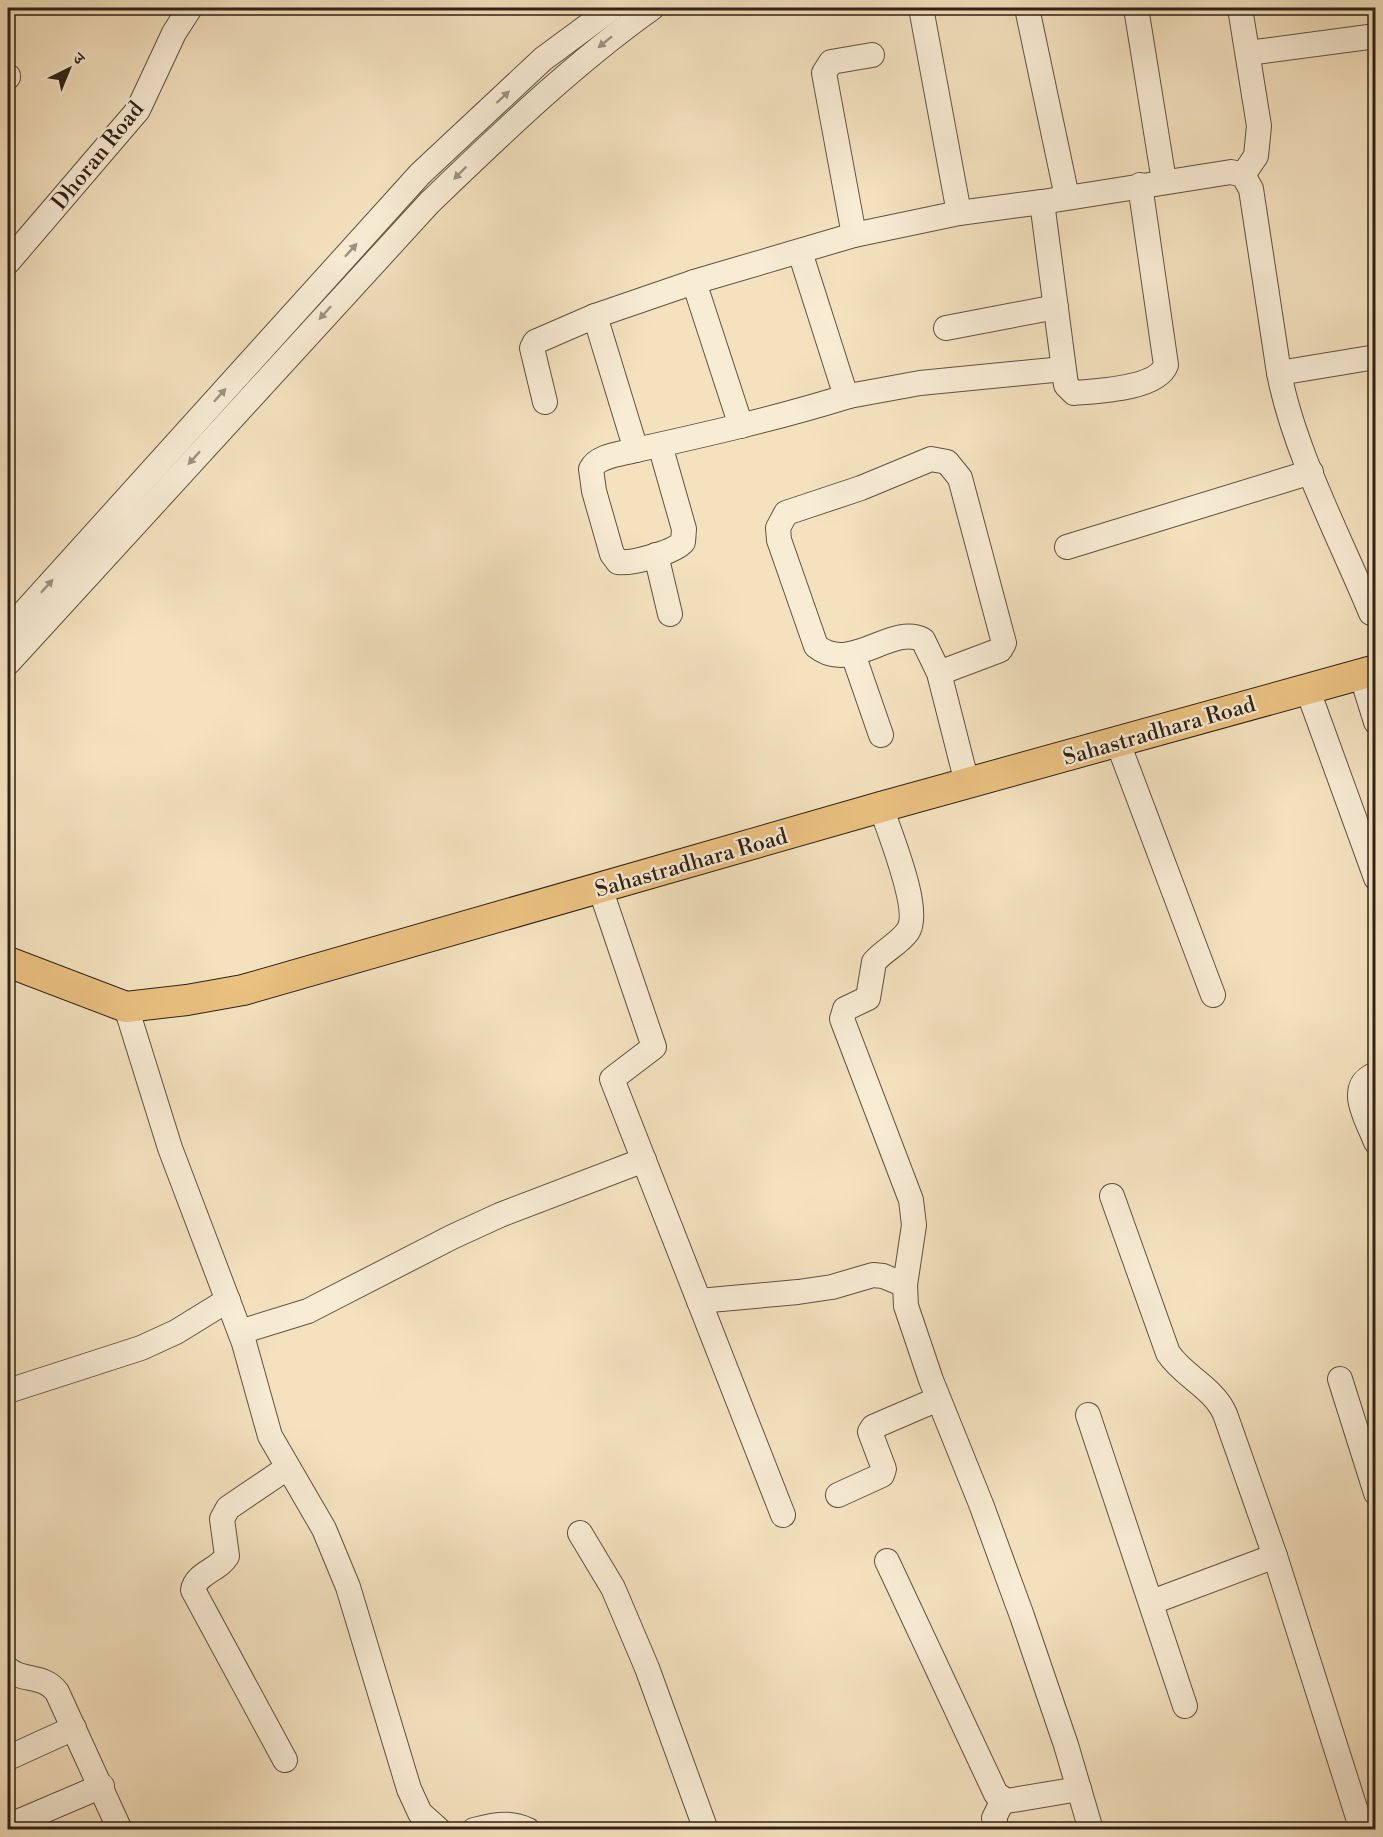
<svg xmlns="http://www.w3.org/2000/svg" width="1383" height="1837" viewBox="0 0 1383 1837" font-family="'Libre Bodoni','Noto Serif Devanagari',serif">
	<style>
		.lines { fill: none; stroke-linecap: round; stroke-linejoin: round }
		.minor-casing { stroke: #605141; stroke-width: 26 }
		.major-casing { stroke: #2e2117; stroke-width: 32 }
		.minor { stroke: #f8ecd5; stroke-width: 24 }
		.major { stroke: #eac180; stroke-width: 30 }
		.oneway { fill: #9d9180 }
		.labels { text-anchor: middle; stroke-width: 4.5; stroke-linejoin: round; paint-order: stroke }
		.street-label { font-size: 22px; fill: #2e2117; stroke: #f8ecd5 }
	</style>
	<rect width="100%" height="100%" fill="#f4e2bf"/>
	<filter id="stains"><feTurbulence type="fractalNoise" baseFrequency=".00333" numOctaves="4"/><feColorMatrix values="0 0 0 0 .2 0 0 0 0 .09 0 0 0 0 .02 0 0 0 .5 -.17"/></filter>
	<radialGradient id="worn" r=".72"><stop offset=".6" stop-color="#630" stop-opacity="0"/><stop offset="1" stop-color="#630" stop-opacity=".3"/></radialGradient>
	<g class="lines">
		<defs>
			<g id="minor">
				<polyline points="921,8 959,213"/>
				<polyline points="1027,8 1067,197"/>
				<polyline points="1136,8 1164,181"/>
				<polyline points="1240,8 1259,126 1256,156 1243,175"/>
				<polyline points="1248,53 1376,36"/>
				<polyline points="8,76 8,77"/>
				<path d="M1042 202 1066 385 1074 393C1097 391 1157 389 1166 365L1140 185"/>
				<polyline points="854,235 824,73 831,62 872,55"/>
				<polyline points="800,252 844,390 849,396 920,383 1063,369"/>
				<polyline points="8,262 138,110 174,33 190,8"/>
				<polyline points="694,282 741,426"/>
				<polyline points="595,316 636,450"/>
				<polyline points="946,328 1056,307"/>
				<polyline points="545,402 532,348 535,342 595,316 694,282 854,235 959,213 1042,202 1231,172 1243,175 1251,189 1279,373"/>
				<path d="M660 445 684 529 683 542C674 552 633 564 618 562L612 554 594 491 591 469C598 455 622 454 636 450 708 434 778 418 849 396"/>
				<polyline points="1067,547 1311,472"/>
				<polyline points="656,555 670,614"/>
				<path d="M1371 613C1340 538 1294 451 1279 373L1376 357"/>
				<polyline points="8,630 420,174 543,59 612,8"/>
				<polyline points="853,654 881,735"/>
				<path d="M8 663 430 202C501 134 572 65 652 8"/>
				<path d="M939 673 1000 650 1004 643 960 478 947 462 931 459 861 488 786 513 778 528 779 540 816 646C851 675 892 623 923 640L939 673 967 783"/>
				<polyline points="1361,674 1376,722"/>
				<polyline points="1307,688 1376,878"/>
				<polyline points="1118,743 1213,995"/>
				<path d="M881 807C889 832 922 910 908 931 899 944 884 950 874 962L868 998 845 1009 842 1019 911 1200 914 1225 905 1285 906 1306 931 1380 981 1504 1022 1616 1066 1745 1091 1830"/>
				<polyline points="600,888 654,1047 612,1079 783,1515"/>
				<polyline points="126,1007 170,1148 244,1343 270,1436 324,1529 348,1587 409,1789 420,1813 439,1830"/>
				<path d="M1376 1074C1345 1086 1367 1119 1376 1142"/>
				<path d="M1112 1196 1168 1353C1184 1377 1213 1387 1225 1414L1275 1556 1362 1830"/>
				<polyline points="699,1301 798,1292 832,1287 873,1275 883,1276 905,1285"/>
				<polyline points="240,1332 308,1311 452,1237 500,1215 644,1160"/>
				<polyline points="1340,1379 1376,1493"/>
				<polyline points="8,1391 141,1348 176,1332 228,1300"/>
				<polyline points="1088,1415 1185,1706"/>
				<polyline points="838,1495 882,1475 884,1469 870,1432 873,1427 938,1399"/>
				<polyline points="580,1533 613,1588 647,1668 706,1830"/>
				<polyline points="887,1561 996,1794 1007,1801 1079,1789"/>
				<polyline points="1152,1602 1275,1556"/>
				<path d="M8 1669C22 1682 44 1674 57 1692L120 1830"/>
				<polyline points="8,1758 74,1728"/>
				<path d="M285 1760 193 1590C196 1573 219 1570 227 1556L222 1519 228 1508 287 1468"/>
				<polyline points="8,1826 102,1786"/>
				<path d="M474 1830C494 1825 509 1821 528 1830"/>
				<polyline points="997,1830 994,1818 1003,1800"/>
			</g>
			<polyline id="major" points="8,962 126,1007 187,1000 243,990 881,807 1376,670"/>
		</defs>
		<!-- minor casing -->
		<use href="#minor" class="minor-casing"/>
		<!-- major casing -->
		<use href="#major" class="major-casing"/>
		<!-- minor -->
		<use href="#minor" class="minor"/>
		<!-- major -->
		<use href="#major" class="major"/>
	</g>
	<!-- one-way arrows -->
	<defs><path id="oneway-solid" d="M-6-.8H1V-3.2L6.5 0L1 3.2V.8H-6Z" transform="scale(1.5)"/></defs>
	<g class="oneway">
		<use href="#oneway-solid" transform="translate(605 42) rotate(141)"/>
		<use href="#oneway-solid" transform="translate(503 97) rotate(-43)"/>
		<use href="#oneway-solid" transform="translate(460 173) rotate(135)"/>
		<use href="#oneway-solid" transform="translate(351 250) rotate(-48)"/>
		<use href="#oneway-solid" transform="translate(325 313) rotate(132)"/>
		<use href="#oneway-solid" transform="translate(220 395) rotate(-48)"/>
		<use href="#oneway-solid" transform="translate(194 458) rotate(132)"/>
		<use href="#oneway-solid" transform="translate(47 586) rotate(-48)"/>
	</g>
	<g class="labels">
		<!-- street labels -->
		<g class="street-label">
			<text transform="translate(97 155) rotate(-51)" y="8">Dhoran Road</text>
			<text transform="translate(1159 730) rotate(-16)" y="8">Sahastradhara Road</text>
			<text transform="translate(691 862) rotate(-16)" y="8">Sahastradhara Road</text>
		</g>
	</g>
	<!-- margin -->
	<rect width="1383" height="1837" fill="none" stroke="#f4e2bf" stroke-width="30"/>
	<rect x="9" y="9" width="1365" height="1819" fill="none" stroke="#2e2117" stroke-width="3"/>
	<rect x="15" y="15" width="1353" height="1807" fill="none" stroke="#2e2117" stroke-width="1.5"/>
	<!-- north arrow -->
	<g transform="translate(69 69) rotate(43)" stroke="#f8ecd5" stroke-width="4.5" paint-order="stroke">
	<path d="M0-4.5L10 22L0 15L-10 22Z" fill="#2e2117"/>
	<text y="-9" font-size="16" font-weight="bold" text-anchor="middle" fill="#2e2117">उ</text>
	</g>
	<rect width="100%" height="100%" filter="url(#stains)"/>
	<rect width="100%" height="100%" fill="url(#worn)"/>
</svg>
